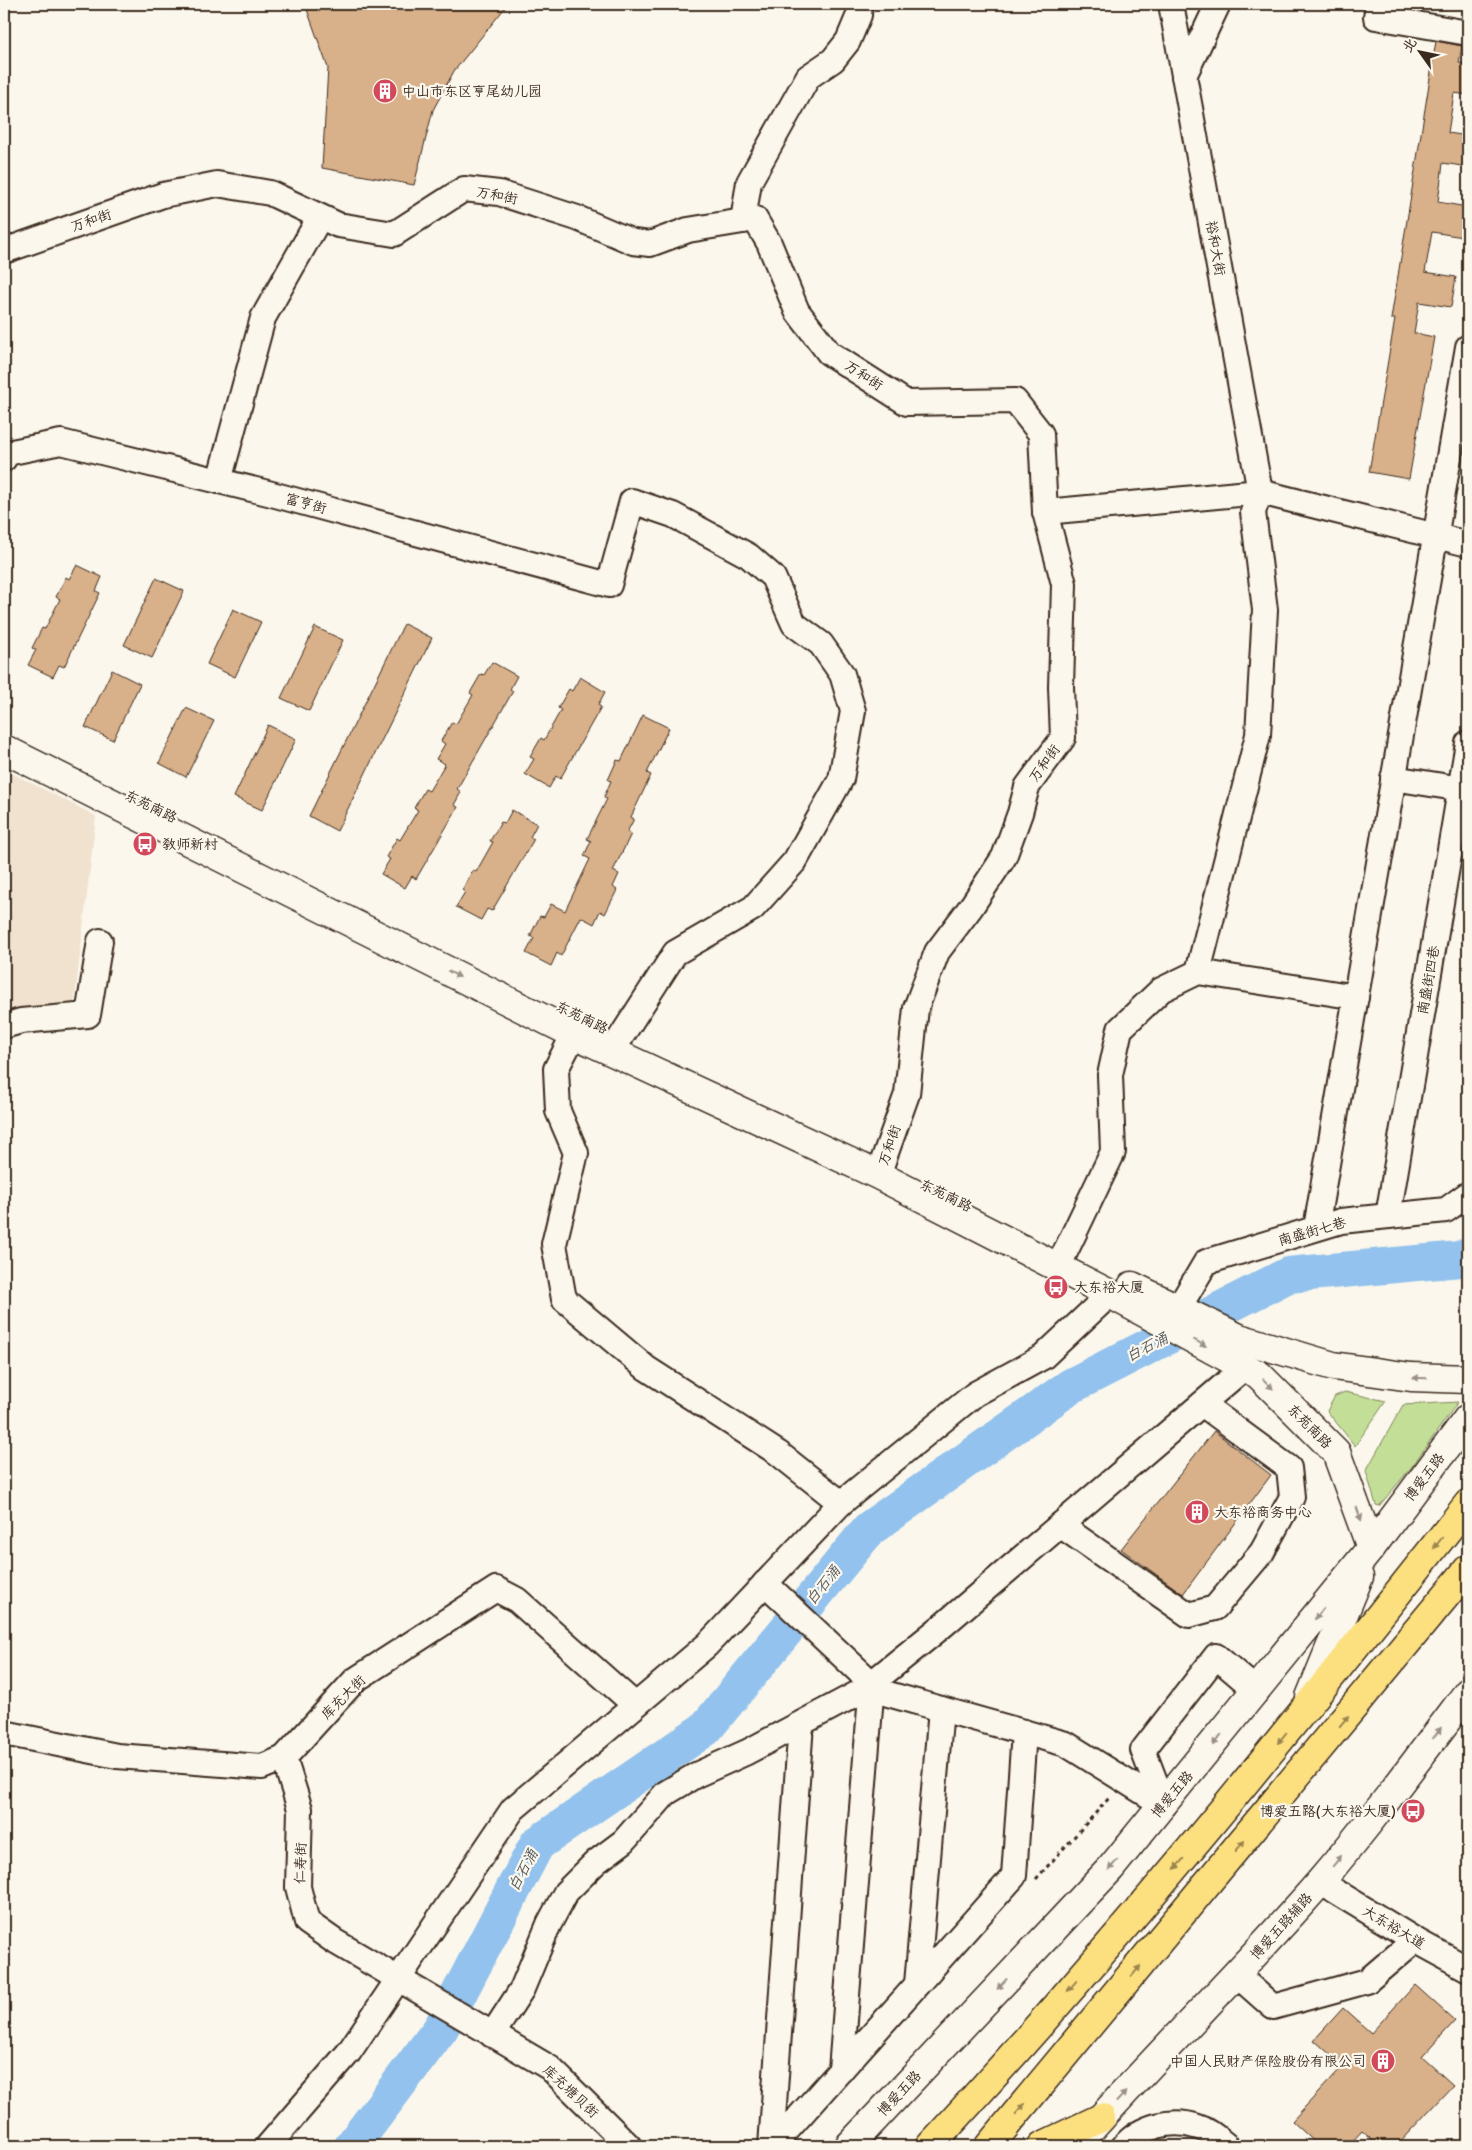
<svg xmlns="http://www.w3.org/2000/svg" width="1472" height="2150" viewBox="0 0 1472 2150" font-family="'Balsamiq Sans','LXGW WenKai TC',sans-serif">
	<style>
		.built { fill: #f0e2ce }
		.green { fill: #c3df97; stroke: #7f845a }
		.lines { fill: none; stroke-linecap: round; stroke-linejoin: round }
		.river { stroke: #92c2ed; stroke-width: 36 }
		.building { fill: #d8b089; stroke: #3b2a1e }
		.minor-casing { stroke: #3b2a1e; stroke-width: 28 }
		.tertiary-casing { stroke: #3b2a1e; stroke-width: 31 }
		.trunk-casing { stroke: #3b2a1e; stroke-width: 31 }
		.path { stroke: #3b2a1e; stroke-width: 3; stroke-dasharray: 4 4; stroke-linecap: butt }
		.minor { stroke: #fbf7ec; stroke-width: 24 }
		.tertiary { stroke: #fbf7ec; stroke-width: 28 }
		.trunk { stroke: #fce080; stroke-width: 28 }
		.oneway { fill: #9b9085 }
		.oneway2 { fill: #9c854f }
		.labels { text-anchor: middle; stroke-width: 4.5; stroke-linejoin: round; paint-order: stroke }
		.poi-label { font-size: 14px; fill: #3b2a1e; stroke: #fbf7ec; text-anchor: start }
		.street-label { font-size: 14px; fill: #3b2a1e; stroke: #fbf7ec }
		.water-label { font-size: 15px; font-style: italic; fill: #55585c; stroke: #fbf7ec }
	</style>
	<rect width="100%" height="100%" fill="#fbf7ec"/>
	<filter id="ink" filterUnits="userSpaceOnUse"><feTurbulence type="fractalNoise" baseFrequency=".02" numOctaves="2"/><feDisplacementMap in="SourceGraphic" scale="10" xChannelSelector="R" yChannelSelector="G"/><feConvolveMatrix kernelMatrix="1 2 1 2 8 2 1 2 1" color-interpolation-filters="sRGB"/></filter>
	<g filter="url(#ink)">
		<!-- built -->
		<polygon class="built" points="4,769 96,816 74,1006 20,1008 4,1011"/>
		<!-- green -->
		<g class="green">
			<polygon points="1345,1392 1386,1401 1355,1446 1327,1411 1335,1396"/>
			<polygon points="1458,1402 1410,1469 1379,1506 1376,1505 1366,1471 1403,1405"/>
		</g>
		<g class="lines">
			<!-- river -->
			<polyline class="river" points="352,2146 441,2028 537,1844 705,1729 869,1529 1071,1386 1288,1275 1460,1259 1468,1255"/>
		</g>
		<!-- building -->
		<g class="building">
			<polygon points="305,4 508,4 454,71 433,110 414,185 322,168 328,68"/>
			<polygon points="1436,41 1462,46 1459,63 1468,64 1468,95 1454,93 1448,133 1468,136 1468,167 1443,163 1438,202 1467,207 1463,237 1432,232 1425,272 1456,277 1451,307 1419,302 1414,333 1434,337 1409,479 1369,472 1395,319 1391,319"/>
			<polygon points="77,565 102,577 96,591 100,593 64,667 59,665 53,677 28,665 36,650 32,648 42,628 45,629 60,599 56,597 66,577 69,579"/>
			<polygon points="156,578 184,591 152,658 124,645"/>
			<polygon points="233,609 261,622 235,677 207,664"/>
			<polygon points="404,624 432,638 337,831 309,816"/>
			<polygon points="315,627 343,640 309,711 281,698"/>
			<polygon points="492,662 517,676 510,689 513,691 457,789 461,792 454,805 458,807 416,879 412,876 405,888 381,874 390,859 386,857 397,838 400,840 418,810 414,808 425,789 429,791 445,764 436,759 445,744 441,741 452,722 456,724 473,695 470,693 481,674 484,675"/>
			<polygon points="112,670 140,684 113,740 85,727"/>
			<polygon points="580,677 605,692 598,705 601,707 560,779 556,776 549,788 525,774 534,759 530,757 541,738 544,740 561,710 558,708 569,689 572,691"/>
			<polygon points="186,708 214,721 186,777 159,763"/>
			<polygon points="643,715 669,728 647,773 651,775 631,817 634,819 627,832 631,834 613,871 619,874 613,887 617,890 605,914 600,911 594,924 581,917 561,956 557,953 551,966 526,953 534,938 530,936 540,916 544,917 551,904 565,911 590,859 584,856 591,841 587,839 607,799 604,797 611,781 608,780 617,760 621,761"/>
			<polygon points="268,725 296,739 262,810 234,797"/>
			<polygon points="512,810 537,824 530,837 534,839 492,911 487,909 481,920 456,907 465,892 462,890 473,870 476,872 493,842 490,841 501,822 505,823"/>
			<polygon points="1214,1431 1271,1475 1183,1594 1121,1549"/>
			<polygon points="1415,1985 1455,2021 1422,2057 1453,2085 1396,2146 1379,2146 1362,2131 1348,2146 1319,2146 1292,2121 1343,2066 1314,2040 1343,2008 1371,2033"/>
		</g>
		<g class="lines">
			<defs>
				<g id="minor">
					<polyline points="1171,4 1260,492 1253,512 1265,610 1258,735 1198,972"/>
					<polyline points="1378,4 1376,17 1468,33"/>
					<polyline points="1184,76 1218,4"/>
					<polyline points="743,221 749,182 808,77 833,60 848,41 859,15 860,4"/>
					<polyline points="4,251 163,195 217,184 270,193 338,225 394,234 464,189 499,193 577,218 633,242 650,244 688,230 755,219 769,243 797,311 829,353 907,403 1015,401 1041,434 1045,512 1064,584 1061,687 1063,738 1027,787 1020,813 1004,857 971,907 937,952 916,1008 907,1094 878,1175"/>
					<polyline points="4,459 7,453 61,442 268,493 609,585 632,501 673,515 749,556 773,577 794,624 821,644 842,674 853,711 841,779 795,861 753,908 675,953 612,1051"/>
					<polyline points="219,481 263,318 320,217"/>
					<polyline points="1045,512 1260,492 1468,544"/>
					<polyline points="1393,778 1468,790"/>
					<polyline points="4,1026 21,1021 88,1015 100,941"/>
					<polyline points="574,1034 556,1069 558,1111 576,1153 554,1244 564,1299 646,1368 778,1453 841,1503"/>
					<polyline points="1388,1216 1468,743"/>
					<polyline points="1316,1228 1468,347"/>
					<polyline points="1058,1267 1113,1152 1110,1075 1120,1029 1161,990 1198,972 1356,997"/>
					<polyline points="1178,1309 1206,1262 1341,1221 1446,1210 1468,1194"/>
					<polyline points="1060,1525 1189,1615 1215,1608 1262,1552 1292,1497 1289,1468 1202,1404"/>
					<polyline points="765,1583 881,1692 1066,1744 1164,1805"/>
					<polyline points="4,1733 117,1756 262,1767 284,1758 355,1680 496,1589 517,1600 635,1705"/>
					<polyline points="284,1758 300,1809 298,1887 307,1922 334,1941 550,2068 629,2146"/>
					<polyline points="1164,1805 1143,1750 1216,1656 1257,1691"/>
					<polyline points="1320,1882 1415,1940 1468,1969"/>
					<polyline points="1237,1975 1273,2007 1367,1981 1415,1940"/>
					<polyline points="917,1984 941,1709"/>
					<polyline points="492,2035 522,1989 549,1924 566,1892 596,1862 624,1841 666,1793 696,1775 747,1752 862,1691 941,1627 1245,1367"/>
					<polyline points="841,2070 872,1683"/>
					<polyline points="268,2146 349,2052 513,1809 707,1645 841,1503 975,1394 1043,1357 1110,1294"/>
					<polyline points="771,2146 801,1724"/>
					<polyline points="773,2146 1014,1876 1024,1732"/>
					<path d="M1124 2146C1141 2126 1173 2118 1198 2127 1209 2130 1218 2139 1227 2146"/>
				</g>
				<g id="tertiary">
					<polyline points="4,749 574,1034 878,1175 1110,1294 1259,1375 1336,1452 1371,1548"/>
					<polyline points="1132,1286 1239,1338 1333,1366 1411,1377 1468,1379"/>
					<polyline points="1310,1697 1359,1577"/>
					<polyline points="849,2146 1111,1868 1371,1548 1468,1418"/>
					<path d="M1076 2146C1155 2056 1241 1973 1320 1882 1372 1821 1420 1756 1468 1692"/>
				</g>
				<g id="trunk">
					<path d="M930 2146C1120 1941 1295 1724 1468 1504"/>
					<polyline points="989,2146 1468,1569"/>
					<polyline points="1042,2146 1101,2118"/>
				</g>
			</defs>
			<!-- minor casing -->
			<use href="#minor" class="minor-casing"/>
			<!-- tertiary casing -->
			<use href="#tertiary" class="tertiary-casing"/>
			<!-- trunk casing -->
			<use href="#trunk" class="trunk-casing"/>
			<!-- path -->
			<polyline class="path" points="1036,1879 1111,1796"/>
			<!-- minor -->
			<use href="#minor" class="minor"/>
			<!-- tertiary -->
			<use href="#tertiary" class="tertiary"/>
			<!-- trunk -->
			<use href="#trunk" class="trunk"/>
		</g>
		<!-- one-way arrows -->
		<defs><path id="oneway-solid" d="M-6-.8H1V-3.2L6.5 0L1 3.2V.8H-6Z" transform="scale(1.25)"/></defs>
		<g class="oneway">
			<use href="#oneway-solid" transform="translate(454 974) rotate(27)"/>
			<use href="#oneway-solid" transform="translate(1200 1343) rotate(28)"/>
			<use href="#oneway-solid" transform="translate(1420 1378) rotate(-178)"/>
			<use href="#oneway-solid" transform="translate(1268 1384) rotate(45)"/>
			<use href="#oneway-solid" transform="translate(1359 1514) rotate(70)"/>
			<use href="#oneway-solid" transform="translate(1319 1614) rotate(129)"/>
			<use href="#oneway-solid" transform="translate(1437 1733) rotate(-53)"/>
			<use href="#oneway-solid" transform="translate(1217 1740) rotate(129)"/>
			<use href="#oneway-solid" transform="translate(1337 1861) rotate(-51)"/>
			<use href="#oneway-solid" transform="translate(1113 1865) rotate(131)"/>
			<use href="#oneway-solid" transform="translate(1002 1984) rotate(133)"/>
			<use href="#oneway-solid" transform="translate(1121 2097) rotate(-47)"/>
		</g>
		<g class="oneway2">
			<use href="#oneway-solid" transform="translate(1438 1543) rotate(128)"/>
			<use href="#oneway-solid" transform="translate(1344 1721) rotate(-50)"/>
			<use href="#oneway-solid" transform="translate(1282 1738) rotate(129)"/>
			<use href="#oneway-solid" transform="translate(1240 1846) rotate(-50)"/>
			<use href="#oneway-solid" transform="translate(1179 1864) rotate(131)"/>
			<use href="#oneway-solid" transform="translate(1136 1971) rotate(-50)"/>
			<use href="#oneway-solid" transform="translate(1072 1986) rotate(131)"/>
			<use href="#oneway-solid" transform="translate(1020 2109) rotate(-50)"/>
		</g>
	</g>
	<!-- icons -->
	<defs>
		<symbol id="building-disc" viewBox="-11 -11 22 22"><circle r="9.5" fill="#d1495b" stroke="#fbf7ec"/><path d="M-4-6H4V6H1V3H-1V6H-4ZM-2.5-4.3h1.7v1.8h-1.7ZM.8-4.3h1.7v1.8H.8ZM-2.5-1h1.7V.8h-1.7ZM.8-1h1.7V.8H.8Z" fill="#fff"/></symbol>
		<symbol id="bus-disc" viewBox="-11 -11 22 22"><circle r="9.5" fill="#d1495b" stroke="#fbf7ec"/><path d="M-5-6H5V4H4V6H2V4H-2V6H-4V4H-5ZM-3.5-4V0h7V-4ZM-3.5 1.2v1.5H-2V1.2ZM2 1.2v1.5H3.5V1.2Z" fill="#fff"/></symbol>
	</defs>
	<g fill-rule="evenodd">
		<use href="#building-disc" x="371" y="77" width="28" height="28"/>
		<use href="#bus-disc" x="131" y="830" width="28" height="28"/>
		<use href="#bus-disc" x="1042" y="1273" width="28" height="28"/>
		<use href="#building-disc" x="1183" y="1498" width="28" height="28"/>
		<use href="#bus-disc" x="1399" y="1797" width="28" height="28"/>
		<use href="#building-disc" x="1369" y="2047" width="28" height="28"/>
	</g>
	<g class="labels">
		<!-- poi labels -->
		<g class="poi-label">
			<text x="402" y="96">中山市东区亨尾幼儿园</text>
			<text x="162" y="849">教师新村</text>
			<text x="1074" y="1292">大东裕大厦</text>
			<text x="1214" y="1517">大东裕商务中心</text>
			<text x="1396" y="1816" text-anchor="end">博爱五路(大东裕大厦)</text>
			<text x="1366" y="2066" text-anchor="end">中国人民财产保险股份有限公司</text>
		</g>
		<!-- street labels -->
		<g class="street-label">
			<text transform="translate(497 195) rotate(11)" y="5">万和街</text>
			<text transform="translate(91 220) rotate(-19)" y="5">万和街</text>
			<text transform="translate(1216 248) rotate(80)" y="5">裕和大街</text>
			<text transform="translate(864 375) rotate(33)" y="5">万和街</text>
			<text transform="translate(306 503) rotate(15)" y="5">富亨街</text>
			<text transform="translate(1044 763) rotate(-54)" y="5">万和街</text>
			<text transform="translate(151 806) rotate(26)" y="5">东苑南路</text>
			<text transform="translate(1428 980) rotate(-80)" y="5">南盛街四巷</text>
			<text transform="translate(582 1017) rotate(26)" y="5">东苑南路</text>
			<text transform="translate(889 1145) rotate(-71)" y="5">万和街</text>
			<text transform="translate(946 1195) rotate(26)" y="5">东苑南路</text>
			<text transform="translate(1312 1231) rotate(-16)" y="5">南盛街七巷</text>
			<text transform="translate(1310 1426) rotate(45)" y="5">东苑南路</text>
			<text transform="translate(1424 1477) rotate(-53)" y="5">博爱五路</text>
			<text transform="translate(343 1697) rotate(-45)" y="5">库充大街</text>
			<text transform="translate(1172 1794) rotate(-50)" y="5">博爱五路</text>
			<text transform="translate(300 1863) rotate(-88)" y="5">仁寿街</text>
			<text transform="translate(1281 1926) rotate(-48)" y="5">博爱五路辅路</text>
			<text transform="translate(1394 1927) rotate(31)" y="5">大东裕大道</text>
			<text transform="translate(571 2091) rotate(43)" y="5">库充塘贝街</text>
			<text transform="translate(899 2093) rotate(-47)" y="5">博爱五路</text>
		</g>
		<!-- water labels -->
		<g class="water-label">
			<text transform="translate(1147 1347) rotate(-27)" y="5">白石涌</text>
			<text transform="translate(823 1585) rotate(-51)" y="5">白石涌</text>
			<text transform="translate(523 1870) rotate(-62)" y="5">白石涌</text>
		</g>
	</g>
	<!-- margin -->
	<rect width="1472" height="2150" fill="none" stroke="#fbf7ec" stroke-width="20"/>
	<rect x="10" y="10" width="1452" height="2130" fill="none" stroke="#3b2a1e" stroke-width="2" filter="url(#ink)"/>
	<!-- north arrow -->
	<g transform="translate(1420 52) rotate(303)" stroke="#fbf7ec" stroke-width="4" paint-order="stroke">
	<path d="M0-4L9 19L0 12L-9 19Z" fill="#3b2a1e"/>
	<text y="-8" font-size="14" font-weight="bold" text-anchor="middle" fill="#3b2a1e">北</text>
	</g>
</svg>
